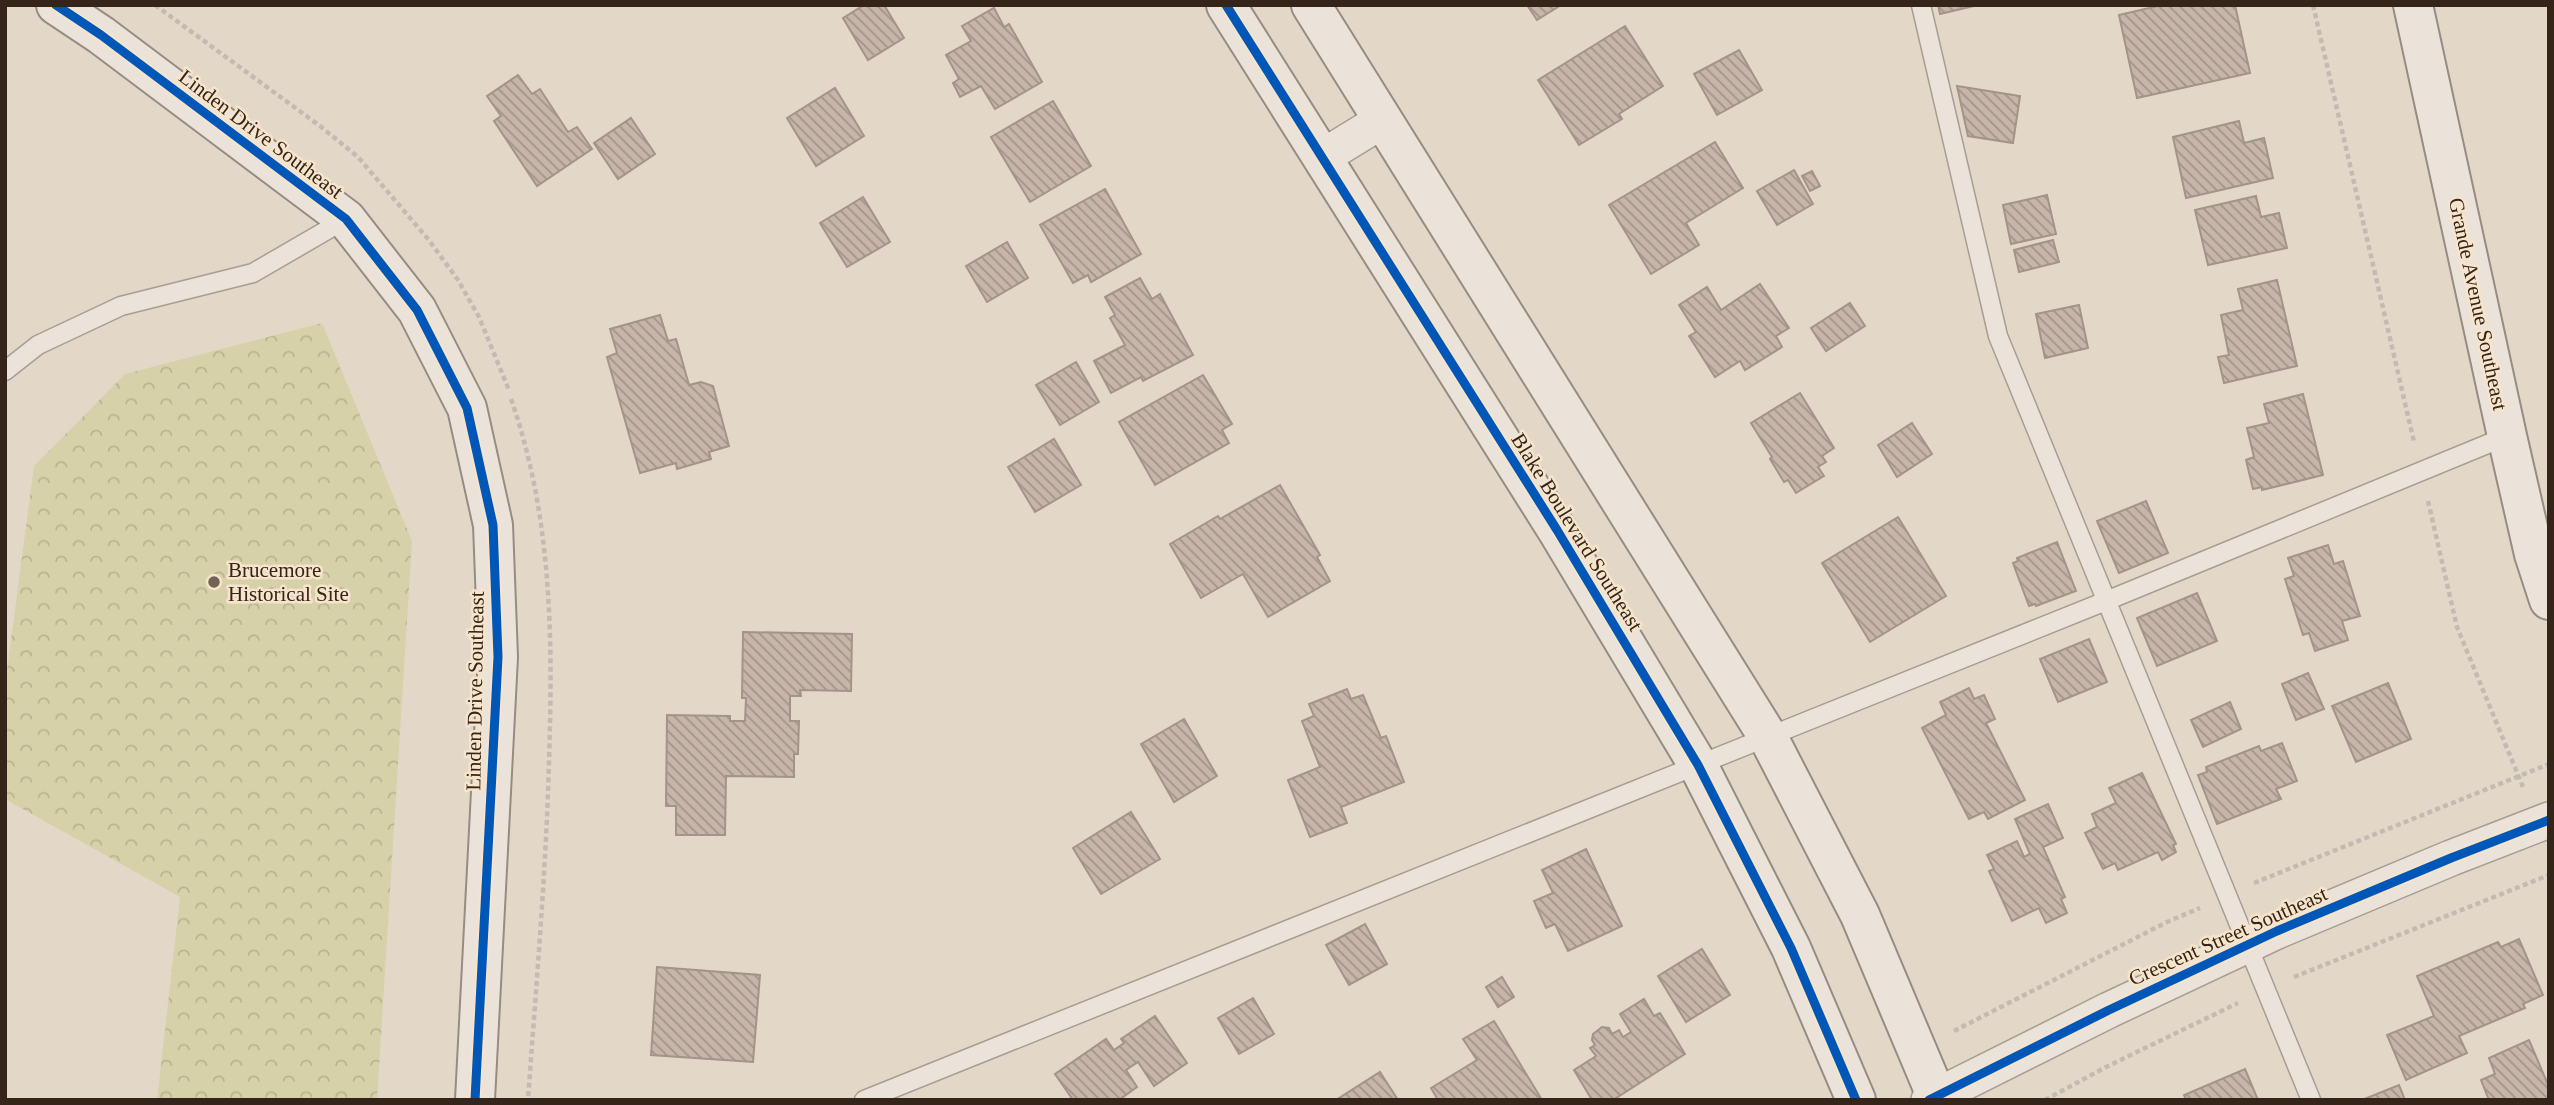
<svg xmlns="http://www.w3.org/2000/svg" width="2554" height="1105" viewBox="0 0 2554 1105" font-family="Georgia,serif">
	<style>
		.forest { fill: url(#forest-crowns) }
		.building { fill: url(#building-back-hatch); stroke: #a39388; stroke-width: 2 }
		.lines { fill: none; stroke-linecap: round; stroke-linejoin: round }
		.lane-casing { stroke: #a89d92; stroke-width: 21 }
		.street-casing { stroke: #a89d92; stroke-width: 38 }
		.secondary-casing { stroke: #978c82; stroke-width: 42 }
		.path { stroke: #c3bab1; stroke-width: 4.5; stroke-dasharray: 5 3.5; stroke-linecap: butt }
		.lane { stroke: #ebe3da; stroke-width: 18 }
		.street { stroke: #ebe3da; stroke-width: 35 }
		.secondary { stroke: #ebe3da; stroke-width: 38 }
		.cycleway-casing { stroke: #f6e4cb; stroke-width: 13 }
		.cycleway { stroke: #0057b8; stroke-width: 9 }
		.poi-dot { fill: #726357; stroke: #f6e4cb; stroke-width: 2.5 }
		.labels { text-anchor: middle; stroke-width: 5; stroke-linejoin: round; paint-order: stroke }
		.street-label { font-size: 21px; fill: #35241a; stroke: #f6e4cb }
		.poi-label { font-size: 21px; fill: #35241a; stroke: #f6e4cb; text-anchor: start }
	</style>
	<defs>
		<pattern id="forest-crowns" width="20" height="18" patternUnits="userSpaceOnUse" patternTransform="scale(1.75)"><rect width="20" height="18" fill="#d7d1a9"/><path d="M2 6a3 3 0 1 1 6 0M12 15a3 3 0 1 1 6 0" fill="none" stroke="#b9b391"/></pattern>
		<pattern id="building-back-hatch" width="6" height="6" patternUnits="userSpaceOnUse" patternTransform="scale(1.75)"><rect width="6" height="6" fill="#c7b5a9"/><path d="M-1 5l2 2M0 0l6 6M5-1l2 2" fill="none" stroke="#a29389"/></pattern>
	</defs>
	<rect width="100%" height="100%" fill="#e3d8c8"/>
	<!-- forest -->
	<polygon class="forest" points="322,323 412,541 377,1100 157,1100 180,897 5,799 5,685 34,466 125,374"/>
	<!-- building -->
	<g class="building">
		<polygon points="864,5 884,5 904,38 868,60 843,18"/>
		<polygon points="1527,5 1561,5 1537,20"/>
		<polygon points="1938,5 1978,5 1940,14"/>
		<polygon points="2162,5 2235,5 2250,73 2137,98 2119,15"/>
		<polygon points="994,8 1004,27 1009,24 1042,82 995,109 981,86 960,97 953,83 959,79 946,55 971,41 962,26"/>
		<polygon points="1625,26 1663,86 1619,114 1622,119 1579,145 1538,80"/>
		<polygon points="1739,50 1762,90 1717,115 1694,74"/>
		<polygon points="518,75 532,94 540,89 568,132 577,127 592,149 537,186 494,121 501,116 487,96"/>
		<polygon points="1957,86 2020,96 2013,143 1968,136"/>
		<polygon points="835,88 864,136 816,166 787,118"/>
		<polygon points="1053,101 1091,166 1030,202 991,137"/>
		<polygon points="631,118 655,154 618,179 594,143"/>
		<polygon points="2239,121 2244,143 2264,138 2273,178 2186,198 2173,137"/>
		<polygon points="1715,142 1743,188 1686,223 1699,245 1651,274 1609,205"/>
		<polygon points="1794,170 1813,204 1777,225 1757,191"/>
		<polygon points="1812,171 1820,186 1810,191 1802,176"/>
		<polygon points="1105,189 1141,254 1091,282 1088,275 1073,283 1040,225"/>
		<polygon points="2047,195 2056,234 2011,244 2003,205"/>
		<polygon points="2256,196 2261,217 2279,213 2287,248 2208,265 2195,210"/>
		<polygon points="863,197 890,242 847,267 820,223"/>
		<polygon points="2053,240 2059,262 2019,272 2014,250"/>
		<polygon points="1007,242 1028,278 987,302 966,266"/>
		<polygon points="1140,278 1152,299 1160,294 1193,355 1143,381 1141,377 1111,393 1094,361 1125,345 1110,318 1115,315 1105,297"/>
		<polygon points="2277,280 2297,366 2224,383 2218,357 2229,355 2221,315 2243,310 2238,289"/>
		<polygon points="1760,284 1789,328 1776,336 1782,347 1745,370 1740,361 1715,377 1689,336 1696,332 1679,305 1707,287 1721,310"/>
		<polygon points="1850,303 1865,326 1826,351 1811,328"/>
		<polygon points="2079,305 2088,348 2045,358 2036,314"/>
		<polygon points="660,315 668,341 676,339 689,385 701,382 713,386 729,446 709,452 711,459 677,469 676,463 640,473 607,357 617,353 610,329"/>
		<polygon points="1076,362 1099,402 1060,425 1036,385"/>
		<polygon points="1203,375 1232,424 1222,430 1229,443 1155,485 1119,422"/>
		<polygon points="1800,393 1834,448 1822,456 1826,462 1818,467 1824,476 1796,493 1788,480 1784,482 1770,459 1772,457 1751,423"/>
		<polygon points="2303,394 2323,475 2262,490 2262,487 2253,489 2246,460 2254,457 2247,428 2269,423 2264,404"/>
		<polygon points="1912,423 1932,454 1897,477 1878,445"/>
		<polygon points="1054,439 1081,485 1035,512 1008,467"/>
		<polygon points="1280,485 1320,555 1317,557 1330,581 1268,617 1243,574 1201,598 1170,544 1218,516 1220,519"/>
		<polygon points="2146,501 2168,553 2119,573 2097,521"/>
		<polygon points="1898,517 1946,596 1870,642 1822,563"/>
		<polygon points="2057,542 2076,591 2036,606 2035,604 2029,606 2013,563 2018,561 2017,558"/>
		<polygon points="2328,545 2334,564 2343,561 2360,616 2342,621 2348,640 2315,651 2309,633 2303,635 2285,579 2294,576 2288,558"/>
		<polygon points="2197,593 2217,641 2157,666 2137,618"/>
		<polygon points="743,632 852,634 851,691 800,690 801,696 790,696 790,721 799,721 798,754 794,754 794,777 726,776 725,835 676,835 676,806 666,806 667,715 730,716 730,721 745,721 746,698 742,698"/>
		<polygon points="2089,639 2107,682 2058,702 2040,659"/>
		<polygon points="2308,673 2324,709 2296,720 2282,684"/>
		<polygon points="2388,683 2411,739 2356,762 2332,706"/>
		<polygon points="1969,688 1974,699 1984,695 1995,719 1986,723 2025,800 1988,819 1984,812 1969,819 1922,728 1946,715 1940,702"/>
		<polygon points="1347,689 1351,699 1363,695 1381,738 1386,736 1404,782 1341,807 1347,823 1310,837 1288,780 1320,767 1302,721 1314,716 1309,704"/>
		<polygon points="2230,702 2241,729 2203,747 2191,720"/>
		<polygon points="1184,719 1217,776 1174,802 1141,744"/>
		<polygon points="2282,743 2297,781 2276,789 2281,799 2217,824 2198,775 2207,772 2206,767 2259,746 2261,751"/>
		<polygon points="2142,773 2176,844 2173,845 2176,852 2162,860 2158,852 2118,870 2115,863 2103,869 2085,833 2097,827 2092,814 2116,803 2109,788"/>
		<polygon points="2048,804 2063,838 2043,847 2065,897 2061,899 2067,913 2046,923 2039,908 2012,921 1989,871 1994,869 1987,855 2017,841 2024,857 2030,854 2015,819"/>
		<polygon points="1131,812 1160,859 1101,894 1073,848"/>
		<polygon points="1586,849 1622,926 1568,951 1555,924 1546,928 1534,901 1553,893 1542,870"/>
		<polygon points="1365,924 1387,964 1349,985 1326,945"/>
		<polygon points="2519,939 2543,995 2523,1004 2525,1008 2459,1036 2467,1053 2406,1080 2387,1035 2434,1016 2417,976 2498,942 2501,947"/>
		<polygon points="1702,949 1730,995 1686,1022 1658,976"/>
		<polygon points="657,967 760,975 753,1062 651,1055"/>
		<polygon points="1502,977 1514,997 1498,1007 1486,987"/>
		<polygon points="1253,998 1274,1034 1239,1054 1218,1018"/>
		<polygon points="1644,999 1654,1016 1660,1013 1685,1054 1613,1100 1592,1100 1574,1070 1596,1056 1590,1048 1595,1045 1592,1040 1593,1034 1602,1027 1609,1028 1612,1034 1619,1030 1623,1037 1631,1032 1620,1014"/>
		<polygon points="1155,1016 1187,1063 1154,1086 1138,1062 1126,1070 1137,1087 1119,1100 1073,1100 1055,1074 1106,1039 1114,1050 1124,1043 1121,1039"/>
		<polygon points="1494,1021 1542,1100 1438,1100 1431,1088 1477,1060 1463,1039"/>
		<polygon points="2529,1040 2549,1087 2549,1100 2489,1100 2481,1080 2495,1074 2489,1058"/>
		<polygon points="2245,1069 2258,1100 2186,1100 2184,1095"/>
		<polygon points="1380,1072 1398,1100 1336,1100"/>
		<polygon points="2399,1085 2405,1100 2362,1100"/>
	</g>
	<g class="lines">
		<defs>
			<g id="lane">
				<polyline points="1921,5 1998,336 2311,1100"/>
				<polyline points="5,371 38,345 121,306 253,273 346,219"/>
				<polyline points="864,1100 2106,601 2507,436"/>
			</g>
			<g id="street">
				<polyline points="1321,158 1383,120"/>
				<polyline points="1929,1100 2109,1010 2277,931 2451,858 2549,820"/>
			</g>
			<g id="secondary">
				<polyline points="56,5 101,35 346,219 417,310 467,408 493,525 498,657 475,1100"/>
				<polyline points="1226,5 1557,530 1698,765 1791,948 1856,1100"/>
				<polyline points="1311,5 1768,737 1860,915 1938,1100"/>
				<polyline points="2413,5 2507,436 2534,554 2549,600"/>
			</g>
		</defs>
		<!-- lane casing -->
		<use href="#lane" class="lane-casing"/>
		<!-- street casing -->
		<use href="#street" class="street-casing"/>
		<!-- secondary casing -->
		<use href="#secondary" class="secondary-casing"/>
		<!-- path -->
		<g class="path">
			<polyline points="155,5 320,126 358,157 428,239 458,280 479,317 509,390"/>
			<polyline points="2313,5 2414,442"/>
			<path d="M511 399C552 516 553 638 549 761 546 874 536 987 528 1100"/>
			<polyline points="2428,501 2457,627 2523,787"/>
			<polyline points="2254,883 2549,764"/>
			<polyline points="2294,977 2549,875"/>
			<polyline points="1954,1031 2167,922 2200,908"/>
			<polyline points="2045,1100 2106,1067 2238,1003"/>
		</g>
		<!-- lane -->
		<use href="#lane" class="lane"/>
		<!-- street -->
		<use href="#street" class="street"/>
		<!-- secondary -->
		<use href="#secondary" class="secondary"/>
		<defs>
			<g id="cycleway">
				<polyline points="56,5 101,35 346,219 417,310 467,408 493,525 498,657 475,1100"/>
				<polyline points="1226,5 1557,530 1698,765 1791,948 1856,1100"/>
				<polyline points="1929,1100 2109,1010 2277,931 2451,858 2549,820"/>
			</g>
		</defs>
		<!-- cycleway casing -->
		<use href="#cycleway" class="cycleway-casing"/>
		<!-- cycleway -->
		<use href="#cycleway" class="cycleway"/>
	</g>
	<!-- markers -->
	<circle class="poi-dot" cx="214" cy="582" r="7"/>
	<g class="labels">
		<!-- street labels -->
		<g class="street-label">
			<text transform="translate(261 134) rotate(37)" y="7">Linden Drive Southeast</text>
			<text transform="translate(2478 304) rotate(78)" y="7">Grande Avenue Southeast</text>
			<text transform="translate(1577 532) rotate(58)" y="7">Blake Boulevard Southeast</text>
			<text transform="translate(475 691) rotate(-89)" y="7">Linden Drive Southeast</text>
			<text transform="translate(2228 936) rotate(-24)" y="7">Crescent Street Southeast</text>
		</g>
		<!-- poi labels -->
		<g class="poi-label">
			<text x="228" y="577">Brucemore<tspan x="228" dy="24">Historical Site</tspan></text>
		</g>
	</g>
	<!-- border -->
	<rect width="2554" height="1105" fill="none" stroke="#35241a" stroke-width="14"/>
</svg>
